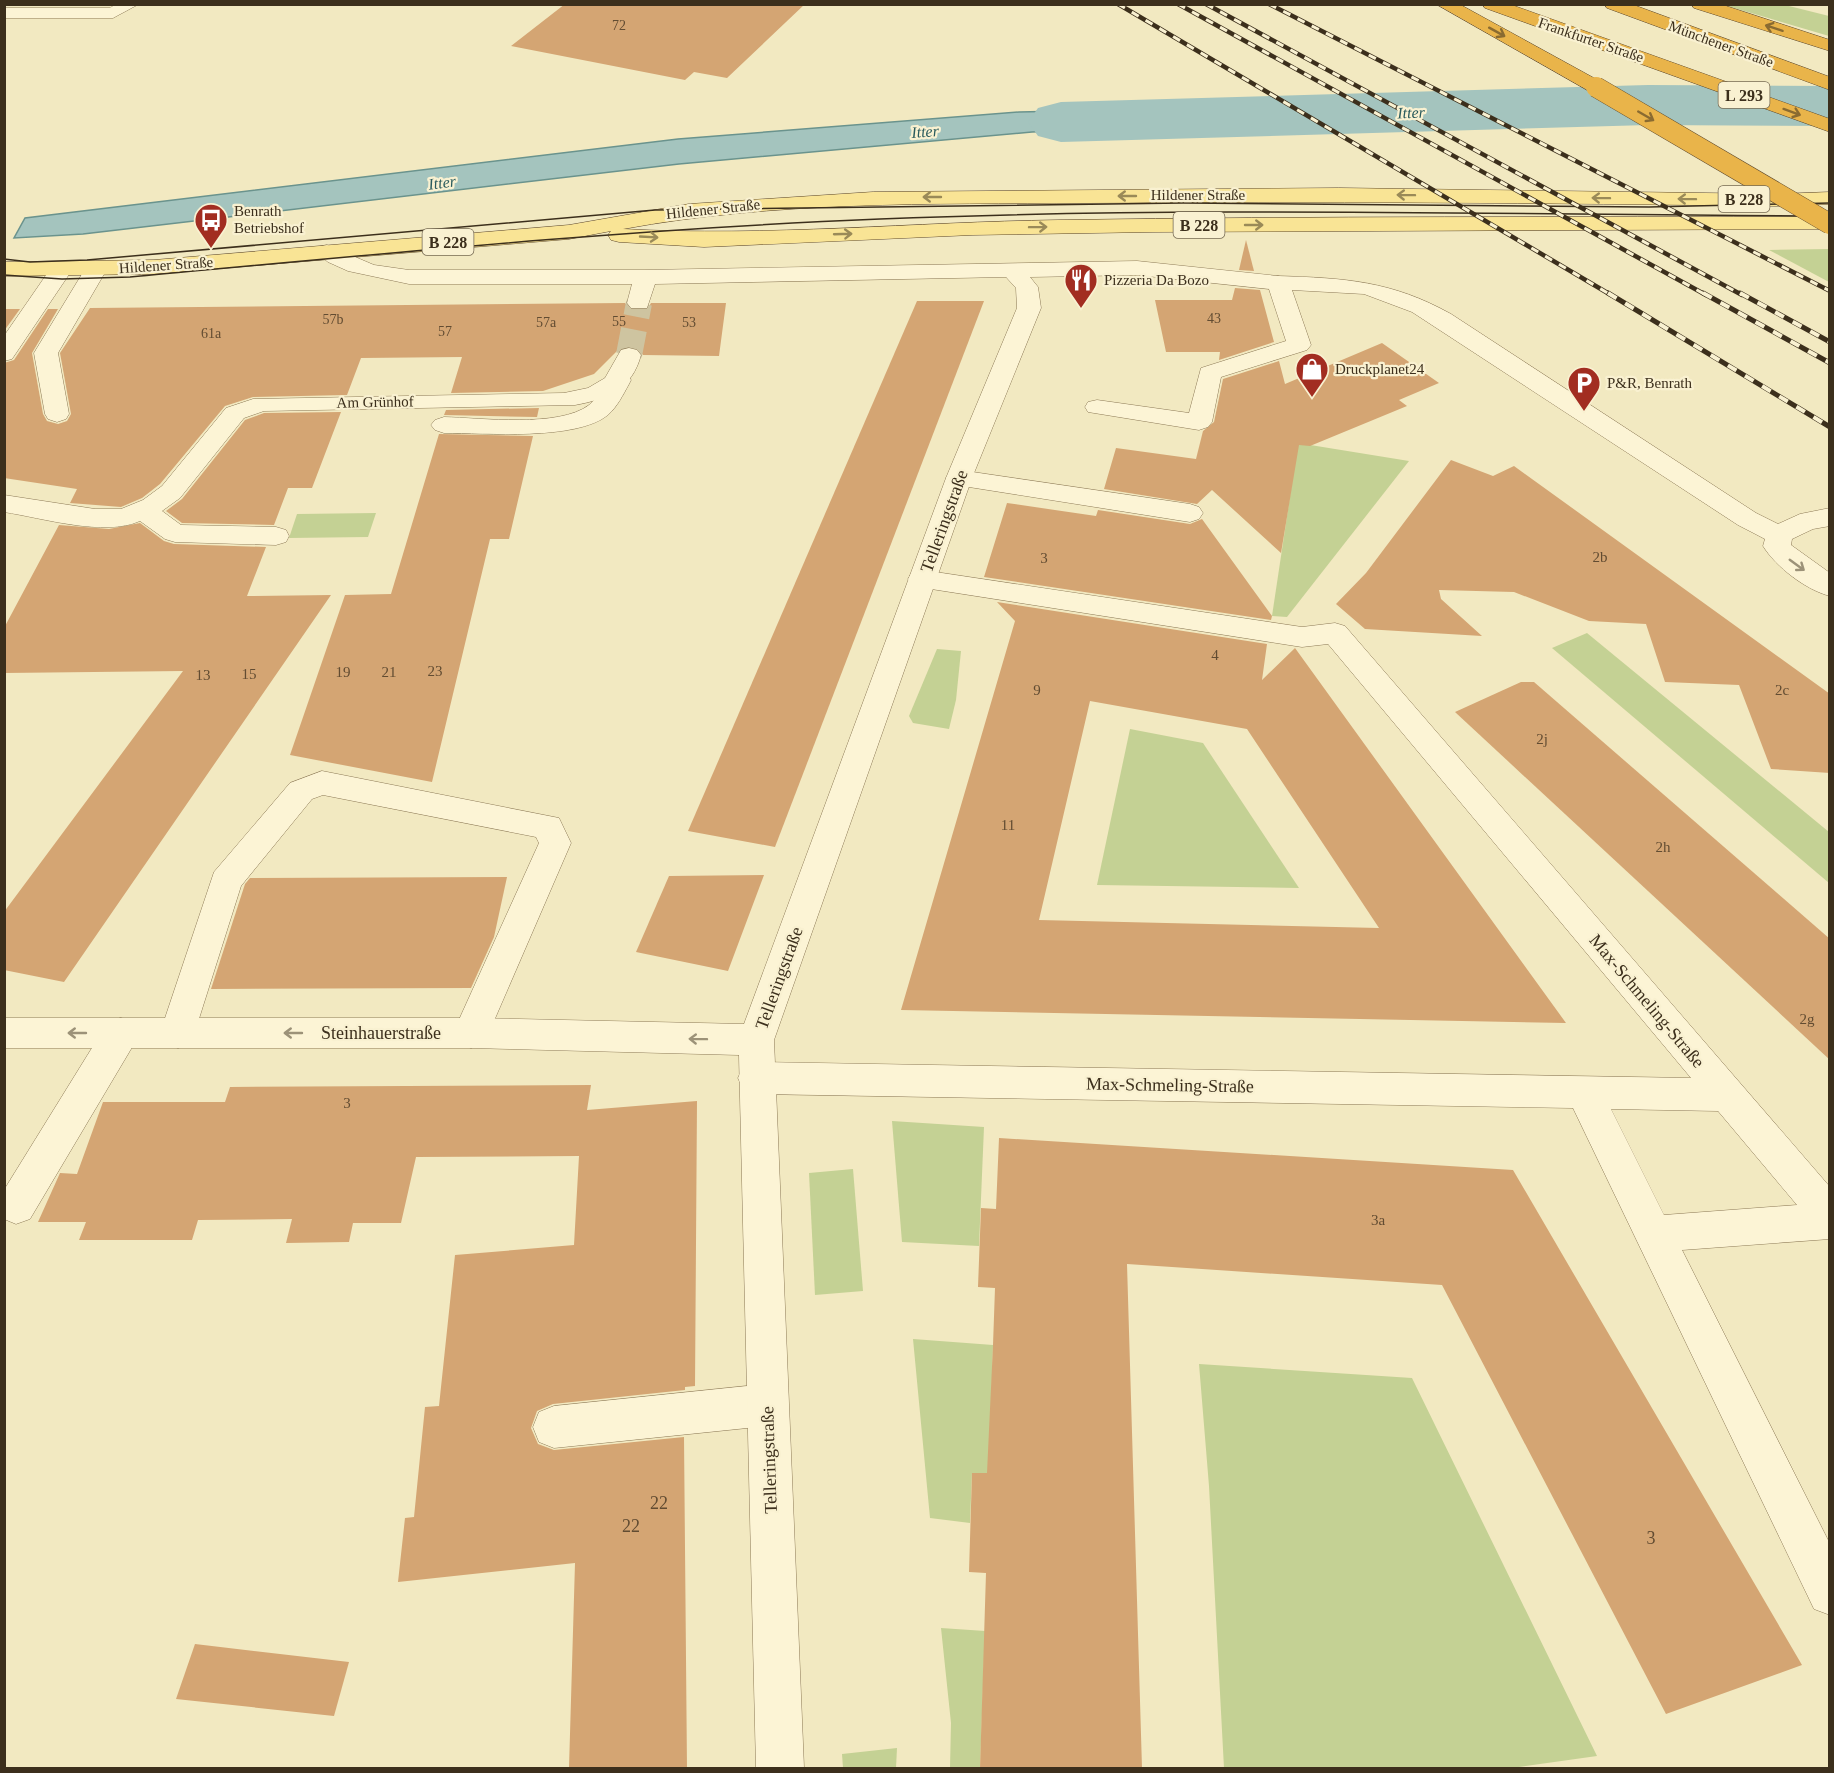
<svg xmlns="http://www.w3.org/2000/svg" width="1834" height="1773" viewBox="0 0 1834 1773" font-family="'Times New Roman',serif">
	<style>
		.green { fill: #c4d194 }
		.water { fill: #a4c4be; stroke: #6a938d; stroke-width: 1.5 }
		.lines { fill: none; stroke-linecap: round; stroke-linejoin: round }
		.river { fill: #a4c4be; fill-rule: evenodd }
		.building { fill: #d4a573; fill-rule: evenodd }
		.street-tunnel { stroke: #cec4a0; stroke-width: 26; stroke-dasharray: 26 13; stroke-linecap: butt }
		.lane-casing { stroke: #8d7a57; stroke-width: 1 }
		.street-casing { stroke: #8d7a57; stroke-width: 1 }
		.primary-casing { stroke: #5b462b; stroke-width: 1 }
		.highway-casing { stroke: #5b462b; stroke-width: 1 }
		.lane { fill: #fcf4d5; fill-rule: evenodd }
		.street { fill: #fcf4d5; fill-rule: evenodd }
		.primary { fill: #f9e495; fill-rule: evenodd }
		.highway { fill: #e9b44a; fill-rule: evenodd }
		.tram { stroke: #3c2f1c; stroke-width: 1.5 }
		.rail-far1-casing { stroke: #3c2f1c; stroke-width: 4.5 }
		.rail-casing { stroke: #3c2f1c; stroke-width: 5 }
		.rail-far1 { stroke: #f9f1d1; stroke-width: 3; stroke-dasharray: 8; stroke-linecap: butt }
		.rail { stroke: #f9f1d1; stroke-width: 4; stroke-dasharray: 10; stroke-linecap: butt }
		.highway-bridge-casing { stroke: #5b462b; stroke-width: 21; stroke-linecap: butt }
		.highway-bridge { stroke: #e9b44a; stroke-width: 20 }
		.oneway { stroke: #8a6b31 }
		.oneway2 { stroke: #9a8a58 }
		.oneway3 { stroke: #9c9278 }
		.labels { text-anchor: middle; stroke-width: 4.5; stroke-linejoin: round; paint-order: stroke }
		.far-number-label { font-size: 14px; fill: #624c32 }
		.far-street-label { font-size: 15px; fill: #3c2f1c; stroke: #f9f1d1 }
		.far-poi-label { font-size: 15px; fill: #3c2f1c; stroke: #f9f1d1; text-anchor: start }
		.number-label { font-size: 15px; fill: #624c32 }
		.shield { fill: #f9f1d1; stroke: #756952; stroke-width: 1.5 }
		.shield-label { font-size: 16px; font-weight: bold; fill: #3c2f1c }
		.far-water-label { font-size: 16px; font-style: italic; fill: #2a5b5d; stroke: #f9f1d1 }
		.street-label { font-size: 18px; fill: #3c2f1c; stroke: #f9f1d1 }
		.near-number-label { font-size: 18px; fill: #624c32 }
	</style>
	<rect width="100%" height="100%" fill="#f2e9c1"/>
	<!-- green -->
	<g class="green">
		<polygon points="1724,5 1785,5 1829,16 1829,36"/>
		<polygon points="1829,249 1829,282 1769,250"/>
		<polygon points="1298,443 1409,461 1287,617 1272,616"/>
		<polygon points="376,513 368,537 289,538 297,514"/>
		<polygon points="1587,633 1829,832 1829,883 1552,648"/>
		<polygon points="937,649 961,651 956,700 949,729 913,723 909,716"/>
		<polygon points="1130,729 1203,743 1299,888 1097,885"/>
		<polygon points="892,1121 984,1127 979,1246 902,1242"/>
		<polygon points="853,1169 863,1291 815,1295 809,1173"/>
		<polygon points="913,1339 993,1345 989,1474 972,1473 970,1523 930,1518"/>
		<polygon points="1199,1364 1412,1378 1597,1756 1512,1768 1224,1768 1209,1486"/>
		<polygon points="941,1628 985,1631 980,1768 950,1768 951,1723"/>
		<polygon points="897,1748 896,1768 843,1768 842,1754"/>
	</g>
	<!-- water -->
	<g class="water">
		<polygon points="1587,95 1625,120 1526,124 1484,99"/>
		<polygon points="1681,96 1732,115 1688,117 1651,97"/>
		<polygon points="1277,107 1300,122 1264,124 1238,108"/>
		<polygon points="1199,108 1224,124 1032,132 679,164 83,234 14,238 25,218 678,139 1019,112"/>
	</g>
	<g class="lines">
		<!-- river -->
		<polygon class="river" points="1648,85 1830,86 1830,126 1648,125 1061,142 1038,136 1028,122 1038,108 1061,102"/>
	</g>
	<!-- building -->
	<g class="building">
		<polygon points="565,4 805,4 727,78 694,72 685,80 511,46"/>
		<polygon points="1246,240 1254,271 1239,270"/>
		<polygon points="1235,288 1260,290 1274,342 1219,360 1220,352 1166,352 1155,300 1232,300"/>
		<polygon points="917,301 984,301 775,847 688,831"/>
		<polygon points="625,303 631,310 647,310 651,303 726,303 719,356 643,355 638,348 628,346 619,349 594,374 543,391 451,393 462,357 361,358 347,395 253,397 225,406 160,484 142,498 121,507 70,503 77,489 4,478 4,363 14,360 48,309 58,309 32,353 43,414 47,421 58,424 67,421 71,414 60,353 90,308"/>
		<polygon points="4,309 20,309 4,331"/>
		<polygon points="1382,343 1439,383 1399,400 1407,406 1310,446 1299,445 1281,553 1212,490 1197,504 1104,489 1116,448 1196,459 1203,431 1214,422 1223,379 1279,361 1285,384"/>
		<polygon points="539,408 537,417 444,415 446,410"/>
		<polygon points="341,412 312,488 288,488 274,525 182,523 166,511 182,499 245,420 264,413"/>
		<polygon points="439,434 533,436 509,539 490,539 432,782 290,755 345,595 391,594"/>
		<polygon points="1451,460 1493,476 1514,466 1830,694 1830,773 1771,769 1739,685 1665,682 1646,624 1589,621 1514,592 1439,590 1441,599 1482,636 1365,629 1336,604 1366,573"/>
		<polygon points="1007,503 1096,516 1098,510 1190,524 1202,519 1272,616 1271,620 984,577"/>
		<polygon points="140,523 164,541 174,544 266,547 247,596 331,595 64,982 4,970 4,912 183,671 4,673 4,628 59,525 109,529"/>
		<path d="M997 602 1267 644 1262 680 1295 648 1566 1023 901 1010 1015 621ZM1090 701 1247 729 1379 928 1039 920Z"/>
		<polygon points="1521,682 1534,682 1830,939 1830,1060 1455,712"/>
		<polygon points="764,875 728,971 636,952 669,876"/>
		<polygon points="507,877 494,937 471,988 211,989 245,884 250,878"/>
		<polygon points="591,1085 587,1110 697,1101 695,1386 685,1387 685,1390 553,1404 537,1411 531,1428 538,1444 554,1450 684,1437 687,1768 569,1768 575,1563 398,1582 405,1518 414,1517 425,1407 439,1406 455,1255 574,1245 579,1156 416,1157 401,1223 353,1223 349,1242 286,1243 292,1219 198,1220 192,1240 79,1240 86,1222 38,1222 60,1173 77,1174 103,1102 225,1102 230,1087"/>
		<polygon points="999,1138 1513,1170 1802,1665 1666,1714 1442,1285 1127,1264 1142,1768 980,1768 986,1573 969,1572 972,1473 987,1473 993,1345 995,1288 978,1287 981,1208 996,1209"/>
		<polygon points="195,1644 349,1662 334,1716 176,1699"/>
	</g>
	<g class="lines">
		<!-- street-tunnel -->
		<polyline class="street-tunnel" points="629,355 639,303"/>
		<defs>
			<g id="lane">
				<polygon points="116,4 139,4 113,18 4,18 4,8 110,8"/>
				<polygon points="96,262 104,264 107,269 58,353 69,414 66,419 57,422 48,419 45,414 34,353 85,269 88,264"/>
				<polygon points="61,263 69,265 72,270 12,359 4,361 4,336 53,265"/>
				<path d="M1278 276C1345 278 1392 281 1451 314L1756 513 1778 524 1800 514 1830 508V526L1813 529 1792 539 1791 545 1830 573V596C1806 590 1776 567 1763 546L1765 539 1738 525 1412 312 1364 294 1292 290 1311 345 1307 350 1221 377 1212 422 1208 427 1199 430 1088 412 1085 407 1088 402 1097 400 1189 413 1201 368 1286 341 1267 283 1270 278Z"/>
				<path d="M619 373 628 375 631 380 629 384C623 395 617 407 608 415 576 441 485 433 444 433L435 430 431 425 435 420 444 417C481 418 559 428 589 405 599 397 603 385 610 375Z"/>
				<polygon points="959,470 1190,504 1199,507 1203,513 1199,519 1190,522 950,484 946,478 950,472"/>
				<path d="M922 570 1302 627 1335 623 1345 626 1830 1187V1239L1682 1250 1830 1544V1615L1814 1609 1573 1108 756 1094 743 1089 738 1078 743 1067 756 1062 1691 1078 1328 644 1302 647 912 586 908 579 912 572ZM1611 1109 1718 1111 1797 1205 1664 1215Z"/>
				<polygon points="322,771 559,818 571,843 484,1044 471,1048 458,1044 453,1033 539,843 536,837 323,795 312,799 241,886 191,1044 178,1048 165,1044 160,1033 214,872 290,783"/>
				<polygon points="121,1018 134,1022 139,1033 134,1044 30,1219 16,1224 4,1219 4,1190 108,1022"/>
				<polygon points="767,1384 782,1390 788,1405 782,1420 767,1426 554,1448 539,1442 533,1427 539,1412 554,1406"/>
			</g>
			<g id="street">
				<polygon points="327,245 374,265 409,270 645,270 1137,261 1278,276 1286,278 1289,283 1286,288 1278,290 1137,275 1030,277 1038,287 1041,308 972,478 774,1040 804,1768 756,1768 739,1055 471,1048 4,1048 4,1018 471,1018 744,1024 946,478 1017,308 1016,288 1006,277 655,284 647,308 631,308 627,303 632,284 409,284 348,271 328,262 316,252 319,247"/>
				<path d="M629 348 637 350 641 355C632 389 608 399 575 405L264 411 244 418 180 498 162 511 181 525 276 527 286 530 289 536 286 542 276 545 175 542 165 539 140 521C104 537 43 518 4 512V495L95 509H121L143 500 162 486 226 408 253 399 564 393 588 388 605 378 621 350Z"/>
			</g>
			<path id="primary" d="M1339 188 1776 194 1830 192V204L1776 206C1546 203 1316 201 1085 203 931 204 775 201 623 229 768 237 914 222 1059 220 1316 216 1573 217 1830 217V229L1152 232 972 235 704 247 619 242 611 240 608 235 611 231 569 239 154 274 4 276V262L154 260 569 225 689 204 873 192Z"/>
			<g id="highway">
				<polygon points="1436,4 1459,4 1603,83 1606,87 1603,91 1589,91"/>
				<polygon points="1482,4 1509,4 1830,119 1830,132 1485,8"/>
				<polygon points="1604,4 1631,4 1830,77 1830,90 1607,8"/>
				<polygon points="1691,4 1720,4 1830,40 1830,51 1694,8"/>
			</g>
		</defs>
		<!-- lane casing -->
		<use href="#lane" class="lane-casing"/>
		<!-- street casing -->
		<use href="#street" class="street-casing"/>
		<!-- primary casing -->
		<use href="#primary" class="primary-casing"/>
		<!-- highway casing -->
		<use href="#highway" class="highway-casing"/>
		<!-- lane -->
		<use href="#lane" class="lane"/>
		<!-- street -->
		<use href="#street" class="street"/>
		<!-- primary -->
		<use href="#primary" class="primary"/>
		<!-- highway -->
		<use href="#highway" class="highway"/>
		<!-- tram -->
		<g class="tram">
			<polyline points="4,259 30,262 87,260 655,210 1183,203 1649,207 1830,203"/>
			<path d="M4 275 62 279 130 277C380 254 630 229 880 219 1197 206 1514 215 1830 216"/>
		</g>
		<defs>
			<g id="rail-far1">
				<polyline points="1118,4 1611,295"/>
				<polyline points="1178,4 1706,295"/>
				<polyline points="1206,4 1742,295"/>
				<polyline points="1269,4 1830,291"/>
			</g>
			<g id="rail">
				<polyline points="1608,293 1830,427"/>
				<polyline points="1703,293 1830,363"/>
				<polyline points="1740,293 1830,342"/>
			</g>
		</defs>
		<!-- rail-far1 casing -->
		<use href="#rail-far1" class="rail-far1-casing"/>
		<!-- rail casing -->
		<use href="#rail" class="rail-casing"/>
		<!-- rail-far1 -->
		<use href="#rail-far1" class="rail-far1"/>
		<!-- rail -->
		<use href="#rail" class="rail"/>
		<defs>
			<polyline id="highway-bridge" points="1596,87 1830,224"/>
		</defs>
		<!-- highway-bridge casing -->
		<use href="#highway-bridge" class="highway-bridge-casing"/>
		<!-- highway-bridge -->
		<use href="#highway-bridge" class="highway-bridge"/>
	</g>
	<!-- one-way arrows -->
	<defs><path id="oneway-shaft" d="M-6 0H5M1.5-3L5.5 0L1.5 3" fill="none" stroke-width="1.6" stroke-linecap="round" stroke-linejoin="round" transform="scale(1.5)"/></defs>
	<g class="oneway">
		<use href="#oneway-shaft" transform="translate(1774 28) rotate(-162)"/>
		<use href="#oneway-shaft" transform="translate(1497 32) rotate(29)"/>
		<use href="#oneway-shaft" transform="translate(1792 112) rotate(20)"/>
		<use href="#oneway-shaft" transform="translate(1646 116) rotate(30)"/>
	</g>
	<g class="oneway2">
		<use href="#oneway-shaft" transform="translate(1406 195) rotate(-179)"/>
		<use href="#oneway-shaft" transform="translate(1127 196) rotate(180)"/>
		<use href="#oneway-shaft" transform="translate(932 197) rotate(180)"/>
		<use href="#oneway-shaft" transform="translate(1601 198) rotate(-179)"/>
		<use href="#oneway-shaft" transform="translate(1687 199) rotate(-179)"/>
		<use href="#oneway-shaft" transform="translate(1254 225)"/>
		<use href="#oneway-shaft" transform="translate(1038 227) rotate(-1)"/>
		<use href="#oneway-shaft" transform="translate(843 234) rotate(-2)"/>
		<use href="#oneway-shaft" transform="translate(649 237) rotate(3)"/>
	</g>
	<g class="oneway3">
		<use href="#oneway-shaft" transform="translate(1797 565) rotate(36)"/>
		<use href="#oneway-shaft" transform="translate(77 1033) rotate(-180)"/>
		<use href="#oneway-shaft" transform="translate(293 1033) rotate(-180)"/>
		<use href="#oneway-shaft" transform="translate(698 1039) rotate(-179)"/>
	</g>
	<!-- icons -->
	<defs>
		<symbol id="bus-pin" viewBox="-11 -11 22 30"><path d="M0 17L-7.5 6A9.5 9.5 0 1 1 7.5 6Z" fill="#a22d21" stroke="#f9f1d1"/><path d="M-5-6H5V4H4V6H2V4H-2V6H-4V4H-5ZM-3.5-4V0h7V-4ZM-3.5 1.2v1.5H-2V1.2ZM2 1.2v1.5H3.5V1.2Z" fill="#fff"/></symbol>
		<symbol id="restaurant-pin" viewBox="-11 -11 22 30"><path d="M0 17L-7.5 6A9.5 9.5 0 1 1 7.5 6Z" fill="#a22d21" stroke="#f9f1d1"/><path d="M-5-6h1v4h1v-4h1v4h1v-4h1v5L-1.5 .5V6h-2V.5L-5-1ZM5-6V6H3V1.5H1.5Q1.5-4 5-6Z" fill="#fff"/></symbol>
		<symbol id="shop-pin" viewBox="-11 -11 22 30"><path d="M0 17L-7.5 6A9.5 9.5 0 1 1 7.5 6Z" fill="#a22d21" stroke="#f9f1d1"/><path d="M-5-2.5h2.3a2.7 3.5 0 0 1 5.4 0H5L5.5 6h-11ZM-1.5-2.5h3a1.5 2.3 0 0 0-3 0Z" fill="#fff"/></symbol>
		<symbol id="parking-pin" viewBox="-11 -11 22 30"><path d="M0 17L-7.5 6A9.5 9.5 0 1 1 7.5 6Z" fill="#a22d21" stroke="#f9f1d1"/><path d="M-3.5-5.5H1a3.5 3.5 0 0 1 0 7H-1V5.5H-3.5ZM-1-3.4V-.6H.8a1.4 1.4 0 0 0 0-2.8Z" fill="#fff"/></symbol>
	</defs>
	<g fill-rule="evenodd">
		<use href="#bus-pin" x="192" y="201" width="38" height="52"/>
		<use href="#restaurant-pin" x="1062" y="261" width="38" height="52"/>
		<use href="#shop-pin" x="1293" y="350" width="38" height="52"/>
		<use href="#parking-pin" x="1565" y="364" width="38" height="52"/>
	</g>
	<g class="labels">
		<!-- far-number labels -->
		<g class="far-number-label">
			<text x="619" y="30">72</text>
			<text x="1214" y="323">43</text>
			<text x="333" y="324">57b</text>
			<text x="619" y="326">55</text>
			<text x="546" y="327">57a</text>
			<text x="689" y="327">53</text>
			<text x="445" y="336">57</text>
			<text x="211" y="338">61a</text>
		</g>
		<!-- far-street labels -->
		<g class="far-street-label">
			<text transform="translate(1591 40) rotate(19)" y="5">Frankfurter Straße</text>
			<text transform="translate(1721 44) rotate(20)" y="5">Münchener Straße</text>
			<text x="1198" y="200">Hildener Straße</text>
			<text transform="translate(713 209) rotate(-6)" y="5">Hildener Straße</text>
			<text transform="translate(166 265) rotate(-4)" y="5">Hildener Straße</text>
			<text transform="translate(375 402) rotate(-1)" y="5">Am Grünhof</text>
		</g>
		<!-- far-poi labels -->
		<g class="far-poi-label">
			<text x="234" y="216">Benrath<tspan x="234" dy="17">Betriebshof</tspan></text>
			<text x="1104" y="285">Pizzeria Da Bozo</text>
			<text x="1335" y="374">Druckplanet24</text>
			<text x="1607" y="388">P&amp;R, Benrath</text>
		</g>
		<!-- number labels -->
		<g class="number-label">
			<text x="1600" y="562">2b</text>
			<text x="1044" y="563">3</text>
			<text x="1215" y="660">4</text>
			<text x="435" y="676">23</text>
			<text x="343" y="677">19</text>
			<text x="389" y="677">21</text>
			<text x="249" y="679">15</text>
			<text x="203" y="680">13</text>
			<text x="1037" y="695">9</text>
			<text x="1782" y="695">2c</text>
			<text x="1542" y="744">2j</text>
			<text x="1008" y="830">11</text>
			<text x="1663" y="852">2h</text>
			<text x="1807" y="1024">2g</text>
			<text x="347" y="1108">3</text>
			<text x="1378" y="1225">3a</text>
		</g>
		<!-- shield labels -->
		<g class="shield">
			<rect x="1718.5" y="82" width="51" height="26" rx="4.5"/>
			<rect x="1718.5" y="186" width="51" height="26" rx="4.5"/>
			<rect x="1173.5" y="212" width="51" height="26" rx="4.5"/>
			<rect x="422.5" y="229" width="51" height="26" rx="4.5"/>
		</g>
		<g class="shield-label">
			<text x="1744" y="101">L 293</text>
			<text x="1744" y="205">B 228</text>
			<text x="1199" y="231">B 228</text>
			<text x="448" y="248">B 228</text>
		</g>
		<!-- far-water labels -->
		<g class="far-water-label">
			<text transform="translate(1411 112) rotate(-2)" y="6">Itter</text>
			<text transform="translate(925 131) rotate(-4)" y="6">Itter</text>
			<text transform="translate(442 182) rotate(-7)" y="6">Itter</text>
		</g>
		<!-- street labels -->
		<g class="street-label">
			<text transform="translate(944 521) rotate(-70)" y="6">Telleringstraße</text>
			<text transform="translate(779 978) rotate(-70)" y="6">Telleringstraße</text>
			<text transform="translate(1647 1001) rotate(50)" y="6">Max-Schmeling-Straße</text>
			<text x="381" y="1039">Steinhauerstraße</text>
			<text transform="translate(1170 1085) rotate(1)" y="6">Max-Schmeling-Straße</text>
			<text transform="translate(769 1460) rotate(-92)" y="6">Telleringstraße</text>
		</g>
		<!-- near-number labels -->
		<g class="near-number-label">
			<text x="659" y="1509">22</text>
			<text x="631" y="1532">22</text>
			<text x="1651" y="1544">3</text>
		</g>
	</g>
	<!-- border -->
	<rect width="1834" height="1773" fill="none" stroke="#3c2f1c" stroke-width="12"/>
</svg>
